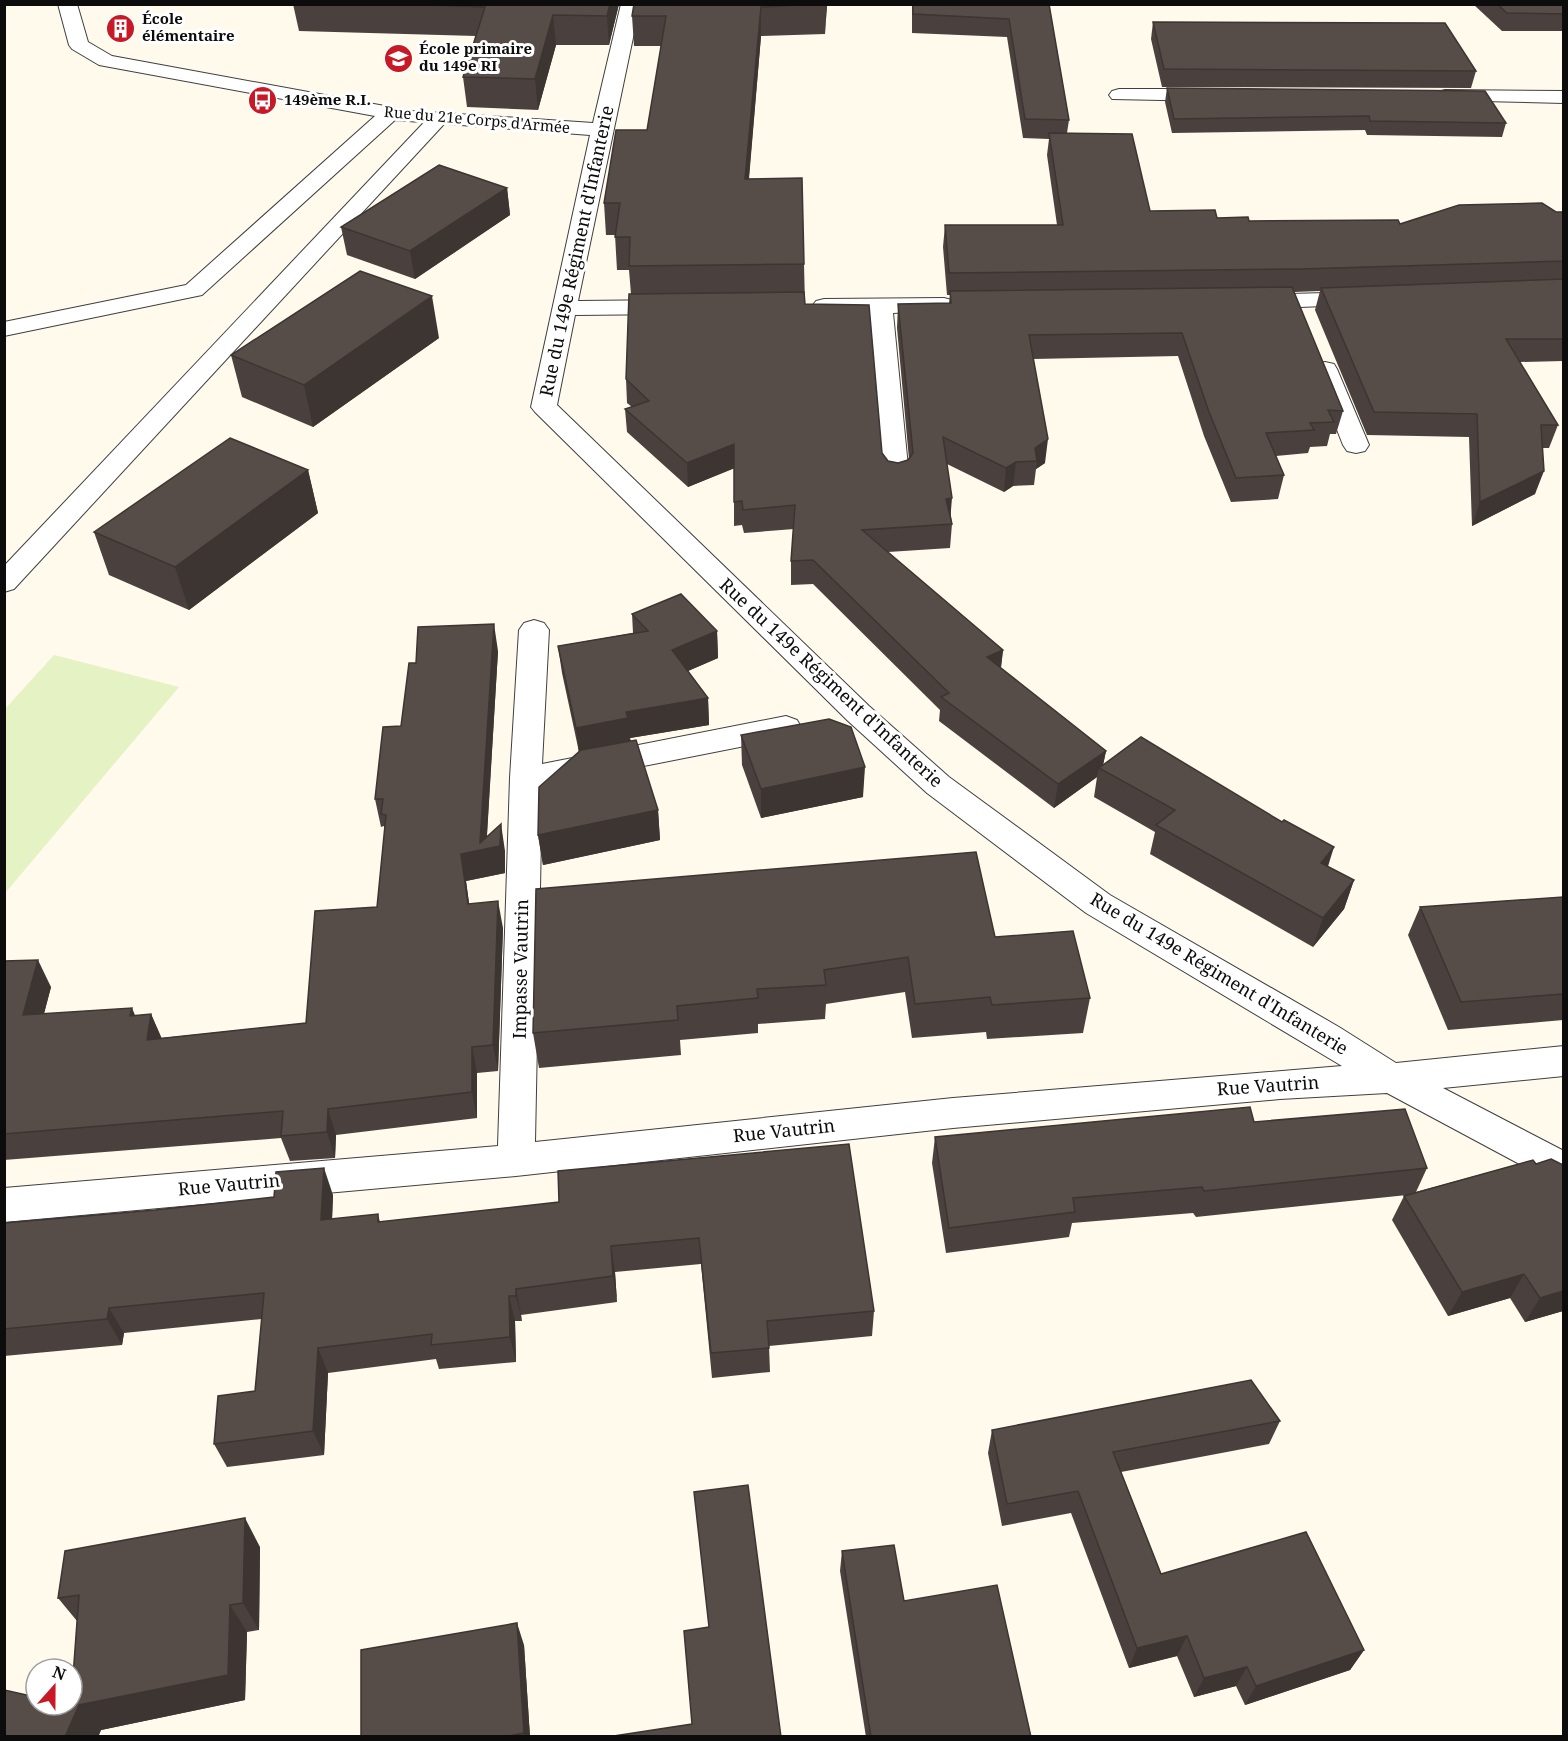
<svg xmlns="http://www.w3.org/2000/svg" width="1568" height="1741" viewBox="0 0 1568 1741" font-family="'Noto Serif',serif">
	<style>
		.pitch { fill: #e5f3c4 }
		.lines { fill: none; stroke-linecap: round; stroke-linejoin: round }
		.lane-casing { stroke: #3f3f3f; stroke-width: 2 }
		.street-casing { stroke: #3f3f3f; stroke-width: 2 }
		.lane { fill: #fff; fill-rule: evenodd }
		.street { fill: #fff; fill-rule: evenodd }
		.wall { fill: #4a413e }
		.shaded-wall { fill: #3c3532 }
		.building { fill: #564c48; stroke: #3c3532; stroke-width: 1.5 }
		.labels { text-anchor: middle; stroke-width: 6; stroke-linejoin: round; paint-order: stroke }
		.far-poi-label { font-size: 15px; font-weight: bold; fill: #0c0c0c; stroke: #fff; text-anchor: start }
		.far-street-label { font-size: 15px; fill: #0c0c0c; stroke: #fff }
		.street-label { font-size: 18px; fill: #0c0c0c; stroke: #fff }
	</style>
	<rect width="100%" height="100%" fill="#fffaeb"/>
	<!-- pitch -->
	<polygon class="pitch" points="54,655 179,687 6,892 4,891 5,709"/>
	<g class="lines">
		<defs>
			<polygon id="lane" points="438,113 445,115 448,119 445,123 14,589 4,592 4,566 431,115"/>
			<g id="street">
				<polygon points="58,4 77,4 88,42 112,56 412,111 593,123 621,4 640,4 578,301 674,300 682,302 686,307 682,312 674,314 575,315 557,405 869,706 949,777 1110,895 1339,1027 1396,1063 1564,1046 1564,1076 1443,1088 1564,1151 1564,1186 1551,1181 1387,1093 1280,1099 953,1128 516,1176 4,1222 4,1188 498,1146 510,778 519,630 524,623 534,620 544,623 549,630 542,764 786,716 797,720 801,727 797,734 786,738 542,786 535,1142 953,1098 1342,1066 1086,913 927,793 847,720 535,412 531,407 590,135 395,120 202,295 4,336 4,322 186,285 375,116 99,65 72,49 69,45"/>
				<polygon points="1119,89 1211,89 1218,91 1221,95 1218,99 1211,101 1112,99 1109,95 1112,91"/>
				<polygon points="1445,90 1564,91 1564,103 1438,100 1435,96 1438,92"/>
				<polygon points="1364,292 1372,294 1376,299 1372,304 1253,309 1245,307 1241,302 1245,297 1253,295"/>
				<polygon points="944,298 952,300 956,305 952,310 893,313 909,477 905,483 896,485 887,483 883,477 869,313 824,313 816,311 812,306 816,301 824,299"/>
				<polygon points="1325,362 1334,364 1337,369 1369,445 1365,451 1356,453 1347,451 1343,445 1313,369 1316,364"/>
			</g>
		</defs>
		<!-- lane casing -->
		<use href="#lane" class="lane-casing"/>
		<!-- street casing -->
		<use href="#street" class="street-casing"/>
		<!-- lane -->
		<use href="#lane" class="lane"/>
		<!-- street -->
		<use href="#street" class="street"/>
	</g>
	<!-- wall -->
	<g class="wall">
		<polygon points="293,4 619,4 609,45 556,45 538,110 467,107 463,77 476,36 299,31"/>
		<polygon points="634,4 827,4 825,34 761,36 749,179 804,264 805,304 882,453 888,461 898,463 908,460 909,459 897,328 898,304 949,303 950,295 947,295 943,247 945,225 1057,225 1047,155 1049,139 1023,138 1007,37 912,33 912,4 1049,4 1069,120 1067,133 1150,211 1249,221 1400,224 1563,212 1563,361 1520,362 1558,425 1549,448 1542,448 1535,494 1472,526 1469,437 1367,435 1315,310 1320,291 1294,292 1343,411 1336,434 1330,434 1327,446 1310,447 1308,453 1276,456 1284,475 1278,499 1231,502 1204,436 1178,356 1033,359 1045,463 1036,469 1034,485 1013,486 1004,492 947,464 951,516 952,524 950,548 888,552 1003,650 1001,668 1106,751 1103,765 1328,867 1354,880 1344,909 1313,947 1150,854 1155,832 1094,797 1097,777 1054,808 939,721 940,710 813,584 791,585 791,561 794,529 744,533 742,525 734,526 734,468 688,487 627,432 625,409 632,407 627,403 626,379 631,294 629,270 617,270 615,235 606,235 604,203 647,130 661,46 634,46 632,16"/>
		<polygon points="1473,4 1563,4 1563,31 1502,31"/>
		<polygon points="1153,22 1476,71 1471,88 1162,87 1151,39"/>
		<polygon points="1167,88 1506,123 1502,137 1367,135 1365,130 1172,133 1165,102"/>
		<polygon points="507,188 510,215 415,279 347,255 341,227"/>
		<polygon points="439,338 313,427 242,397 231,355"/>
		<polygon points="308,470 318,513 189,610 109,575 94,532"/>
		<polygon points="632,614 717,631 718,658 688,671 708,698 709,725 630,738 658,810 660,840 543,865 538,835 579,752 562,673 558,646 633,633"/>
		<polygon points="498,651 487,836 505,851 505,873 466,881 469,904 503,928 498,1071 477,1073 477,1118 336,1135 335,1158 290,1161 281,1138 4,1160 4,961 51,987 44,1013 135,1016 151,1014 161,1038 306,1023 377,907 385,830 384,826 381,827 375,799 401,726 416,663"/>
		<polygon points="741,735 863,797 761,818 742,765"/>
		<polygon points="536,889 995,937 1090,998 1083,1033 987,1039 986,1032 912,1038 905,992 826,1004 825,1019 758,1024 758,1033 680,1040 681,1055 539,1068 533,1033"/>
		<polygon points="1563,897 1563,1020 1448,1030 1408,935 1420,907"/>
		<polygon points="1254,1122 1427,1168 1416,1192 1533,1160 1563,1311 1525,1322 1510,1298 1448,1316 1392,1220 1404,1196 1407,1195 1196,1217 1193,1213 1072,1223 1069,1237 946,1253 932,1163 935,1137"/>
		<polygon points="558,1171 874,1311 872,1336 769,1346 770,1372 712,1378 701,1264 615,1272 617,1302 521,1315 522,1321 515,1321 516,1362 439,1369 436,1359 328,1373 324,1455 227,1467 214,1444 255,1391 262,1319 124,1333 122,1345 4,1356 4,1223 333,1195 332,1219 378,1214 380,1222 559,1202"/>
		<polygon points="1280,1421 1269,1444 1121,1472 1161,1574 1364,1650 1350,1670 1245,1705 1236,1686 1194,1697 1177,1656 1129,1668 1071,1513 1002,1526 988,1453 992,1430"/>
		<polygon points="260,1547 259,1630 247,1632 245,1700 101,1730 98,1737 4,1737 72,1705 77,1621 58,1598"/>
		<polygon points="842,1551 904,1601 1031,1737 866,1737 840,1571"/>
		<polygon points="524,1645 530,1737 361,1737"/>
	</g>
	<!-- shaded-wall -->
	<g class="shaded-wall">
		<polygon points="610,4 619,4 609,45 607,16"/>
		<polygon points="826,4 827,4 825,34"/>
		<polygon points="761,7 761,36 746,210 745,179"/>
		<polygon points="553,15 556,45 538,110 535,79"/>
		<polygon points="507,188 510,215 415,279 410,251"/>
		<polygon points="432,296 439,338 313,427 304,385"/>
		<polygon points="1048,439 1045,463 1036,469 1037,461 1035,448"/>
		<polygon points="734,444 735,468 688,487 687,463"/>
		<polygon points="1016,462 1013,486 1004,492 1006,468"/>
		<polygon points="308,470 318,513 189,610 175,567"/>
		<polygon points="1544,471 1535,494 1472,526 1480,502"/>
		<polygon points="952,498 950,522 946,499"/>
		<polygon points="494,624 498,651 486,849 501,824 505,851 505,873 466,881 473,931 468,904 461,854 480,843"/>
		<polygon points="717,631 718,658 674,677 672,650"/>
		<polygon points="1003,650 1000,674 987,657"/>
		<polygon points="708,698 709,725 630,738 630,744 579,754 576,728 626,712"/>
		<polygon points="1106,751 1102,770 1099,768 1097,777 1054,808 1058,784"/>
		<polygon points="865,767 863,797 761,818 761,789"/>
		<polygon points="658,810 660,840 543,865 538,835"/>
		<polygon points="1334,847 1325,876 1321,863"/>
		<polygon points="1354,880 1344,909 1313,947 1323,918"/>
		<polygon points="498,901 503,928 498,1071 493,1045"/>
		<polygon points="38,960 51,987 37,1041 23,1015"/>
		<polygon points="132,1008 143,1034 130,1016"/>
		<polygon points="151,1014 163,1041 147,1040"/>
		<polygon points="472,1047 477,1073 477,1118 472,1092"/>
		<polygon points="328,1109 336,1135 335,1158 327,1132"/>
		<polygon points="324,1168 333,1195 331,1246 321,1220"/>
		<polygon points="611,1246 615,1272 617,1302 613,1276"/>
		<polygon points="1524,1274 1510,1298 1448,1316 1462,1292"/>
		<polygon points="516,1289 521,1315 522,1321 516,1296"/>
		<polygon points="1563,1291 1563,1311 1525,1322 1540,1298"/>
		<polygon points="509,1296 515,1321 516,1362 510,1337"/>
		<polygon points="109,1308 124,1333 122,1345 107,1319"/>
		<polygon points="318,1348 328,1373 324,1455 313,1431"/>
		<polygon points="245,1518 260,1547 259,1630 243,1603"/>
		<polygon points="230,1605 247,1632 245,1700 101,1730 98,1737 65,1737 79,1705"/>
		<polygon points="517,1623 524,1645 530,1737 525,1737 524,1733"/>
		<polygon points="1187,1636 1177,1656 1129,1668 1137,1648"/>
		<polygon points="1364,1650 1350,1670 1245,1705 1256,1686"/>
		<polygon points="1247,1667 1236,1686 1194,1697 1204,1678"/>
	</g>
	<!-- building -->
	<g class="building">
		<polygon points="393,4 610,4 607,16 553,15 535,79 463,77 485,7"/>
		<polygon points="634,4 820,4 761,7 745,179 802,178 804,264 629,266 630,237 615,237 620,203 604,203 616,130 647,130 666,16 632,16"/>
		<polygon points="913,4 1049,4 1069,120 1025,119 1009,19 913,14"/>
		<polygon points="1497,4 1563,4 1563,14 1507,13"/>
		<polygon points="1153,22 1445,23 1476,71 1164,69"/>
		<polygon points="1167,88 1485,91 1506,123 1370,121 1369,116 1174,119"/>
		<polygon points="1049,133 1132,134 1150,211 1215,210 1217,218 1248,217 1249,221 1398,220 1400,224 1459,205 1542,203 1556,212 1563,212 1563,261 1302,269 949,273 945,225 1063,225"/>
		<polygon points="439,165 507,188 410,251 341,227"/>
		<polygon points="360,271 432,296 304,385 231,355"/>
		<polygon points="1563,279 1563,339 1506,339 1558,425 1541,425 1544,471 1480,502 1477,414 1374,412 1321,288"/>
		<polygon points="1292,287 1343,411 1328,410 1334,422 1310,423 1314,430 1266,433 1284,475 1236,478 1209,412 1182,333 1029,335 1048,439 1035,448 1037,461 1016,462 1006,468 943,437 952,498 946,499 952,524 862,530 1003,650 987,657 1106,751 1058,784 941,697 949,693 813,560 791,561 795,505 743,510 742,501 734,502 734,444 687,463 625,409 649,401 626,379 629,294 804,292 805,304 869,305 882,453 888,461 898,463 908,460 913,453 898,304 951,303 950,291"/>
		<polygon points="230,438 308,470 175,567 94,532"/>
		<polygon points="681,594 717,631 672,650 708,698 626,712 628,718 576,728 558,646 648,631 632,614"/>
		<polygon points="494,624 480,843 501,824 500,846 461,854 468,904 498,901 493,1045 472,1047 472,1092 328,1109 327,1132 281,1136 283,1111 4,1134 4,961 38,960 23,1015 132,1008 130,1016 151,1014 147,1040 306,1023 315,911 377,907 386,815 381,814 383,799 375,799 383,727 401,726 409,663 416,663 418,627"/>
		<polygon points="829,719 851,727 865,767 761,789 741,735"/>
		<polygon points="1141,737 1282,822 1284,820 1334,847 1321,863 1354,880 1323,918 1156,825 1175,810 1099,768"/>
		<polygon points="636,740 658,810 538,835 539,787 581,750"/>
		<polygon points="976,852 995,937 1073,931 1090,998 992,1005 990,997 915,1004 908,957 824,970 826,985 757,989 758,998 677,1006 678,1020 533,1033 536,889"/>
		<polygon points="1563,897 1563,994 1461,1002 1420,907"/>
		<polygon points="1250,1107 1254,1122 1405,1109 1427,1168 1204,1191 1202,1187 1073,1198 1075,1212 949,1228 935,1137"/>
		<polygon points="849,1144 874,1311 767,1321 769,1348 711,1353 699,1238 611,1246 613,1276 516,1289 516,1296 509,1296 510,1337 431,1345 432,1334 318,1348 313,1431 214,1444 218,1396 255,1391 264,1293 109,1308 107,1319 4,1329 4,1223 155,1210 274,1197 276,1172 324,1168 321,1220 378,1214 378,1222 559,1202 558,1171"/>
		<polygon points="1551,1159 1563,1165 1563,1291 1540,1298 1524,1274 1462,1292 1404,1196 1533,1160 1536,1164"/>
		<polygon points="1251,1380 1280,1421 1113,1452 1161,1574 1306,1532 1364,1650 1256,1686 1247,1667 1204,1678 1187,1636 1137,1648 1078,1491 1007,1504 992,1430"/>
		<polygon points="748,1485 781,1737 607,1737 692,1724 684,1631 709,1627 694,1492"/>
		<polygon points="245,1518 243,1603 230,1605 228,1675 79,1705 65,1737 4,1737 4,1690 36,1697 36,1705 72,1705 72,1690 79,1595 58,1598 65,1551"/>
		<polygon points="894,1545 904,1601 997,1585 1031,1737 871,1737 842,1551"/>
		<polygon points="517,1623 524,1733 505,1737 361,1737 361,1650"/>
	</g>
	<!-- icons -->
	<defs>
		<symbol id="building-disc" viewBox="-11 -11 22 22"><circle r="9.5" fill="#c81927" stroke="#fff"/><path d="M-4-6H4V6H1V3H-1V6H-4ZM-2.5-4.3h1.7v1.8h-1.7ZM.8-4.3h1.7v1.8H.8ZM-2.5-1h1.7V.8h-1.7ZM.8-1h1.7V.8H.8Z" fill="#fff"/></symbol>
		<symbol id="school-disc" viewBox="-11 -11 22 22"><circle r="9.5" fill="#c81927" stroke="#fff"/><path d="M0-5L7-2L0 1L-7-2ZM-4 1L0 2.5L4 1V4Q0 6-4 4Z" fill="#fff"/></symbol>
		<symbol id="bus-disc" viewBox="-11 -11 22 22"><circle r="9.5" fill="#c81927" stroke="#fff"/><path d="M-5-6H5V4H4V6H2V4H-2V6H-4V4H-5ZM-3.5-4V0h7V-4ZM-3.5 1.2v1.5H-2V1.2ZM2 1.2v1.5H3.5V1.2Z" fill="#fff"/></symbol>
	</defs>
	<g fill-rule="evenodd">
		<use href="#building-disc" x="104" y="12" width="33" height="33"/>
		<use href="#school-disc" x="382" y="42" width="33" height="33"/>
		<use href="#bus-disc" x="246" y="84" width="33" height="33"/>
	</g>
	<g class="labels">
		<!-- far-poi labels -->
		<g class="far-poi-label">
			<text x="142" y="24">École<tspan x="142" dy="17">élémentaire</tspan></text>
			<text x="419" y="54">École primaire<tspan x="419" dy="17">du 149e RI</tspan></text>
			<text x="284" y="105">149ème R.I.</text>
		</g>
		<!-- far-street labels -->
		<g class="far-street-label">
			<text transform="translate(477 120) rotate(5)" y="5">Rue du 21e Corps d'Armée</text>
		</g>
		<!-- street labels -->
		<g class="street-label">
			<text transform="translate(577 251) rotate(-78)" y="6">Rue du 149e Régiment d'Infanterie</text>
			<text transform="translate(831 683) rotate(43)" y="6">Rue du 149e Régiment d'Infanterie</text>
			<text transform="translate(521 969) rotate(-89)" y="6">Impasse Vautrin</text>
			<text transform="translate(1219 974) rotate(31)" y="6">Rue du 149e Régiment d'Infanterie</text>
			<text transform="translate(1268 1086) rotate(-4)" y="6">Rue Vautrin</text>
			<text transform="translate(784 1131) rotate(-6)" y="6">Rue Vautrin</text>
			<text transform="translate(229 1185) rotate(-5)" y="6">Rue Vautrin</text>
		</g>
	</g>
	<!-- border -->
	<rect width="1568" height="1741" fill="none" stroke="#0c0c0c" stroke-width="12"/>
	<!-- north arrow -->
	<g transform="translate(54 1687) rotate(21)"><circle r="28" fill="#ffffff" stroke="#9e9e9e" stroke-width="1.5"/>
	<path d="M0-4.5L10 22L0 15L-10 22Z" fill="#c81927"/>
	<text y="-9" font-size="16" font-weight="bold" text-anchor="middle" fill="#0c0c0c">N</text>
	</g>
</svg>
